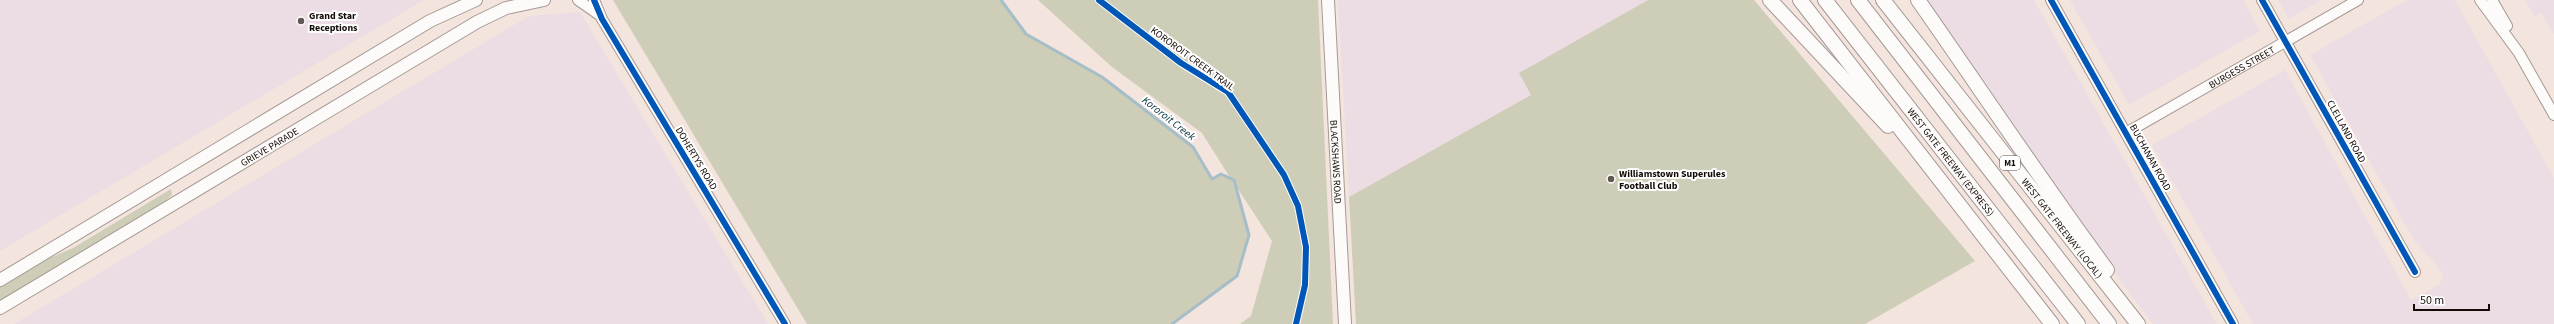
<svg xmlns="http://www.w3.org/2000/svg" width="2554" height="324" viewBox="0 0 2554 324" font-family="'Source Sans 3',sans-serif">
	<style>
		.commercial { fill: #ecdde4 }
		.green { fill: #cecdb8 }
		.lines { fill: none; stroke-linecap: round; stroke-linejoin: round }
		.stream { stroke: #a5bec8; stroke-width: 3 }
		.minor-casing { stroke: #a59994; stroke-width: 12 }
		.major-casing { stroke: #a59994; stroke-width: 14 }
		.highway-casing { stroke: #a59994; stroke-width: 16 }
		.minor { stroke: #fdfbfa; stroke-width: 10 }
		.major { stroke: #fdfbfa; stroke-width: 12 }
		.highway { stroke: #fdfbfa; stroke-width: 14 }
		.cycleway-casing { stroke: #fff; stroke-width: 8 }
		.cycleway { stroke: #0057b8; stroke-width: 6 }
		.poi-dot { fill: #625752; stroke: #fff; stroke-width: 1.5 }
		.labels { text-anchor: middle; stroke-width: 4; stroke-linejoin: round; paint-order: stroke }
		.shield { fill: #fff; stroke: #5a5451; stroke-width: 1 }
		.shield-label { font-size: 9px; font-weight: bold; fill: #140b07 }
		.poi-label { font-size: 10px; font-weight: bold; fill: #140b07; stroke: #fff; text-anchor: start }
		.street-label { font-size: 10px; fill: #140b07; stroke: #fff }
		.water-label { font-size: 11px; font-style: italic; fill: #062f3c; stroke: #fff }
	</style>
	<rect width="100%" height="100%" fill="#f3e4dd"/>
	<!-- commercial -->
	<g class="commercial">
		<polygon points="0,0 424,0 0,251"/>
		<polygon points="1338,0 1648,0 1520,73 1531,95 1349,197"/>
		<polygon points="1914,0 2034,0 2217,324 2153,324 2021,150"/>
		<polygon points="2070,0 2243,0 2260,31 2129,105"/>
		<polygon points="2278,0 2321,0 2289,19"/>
		<polygon points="2407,0 2455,0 2554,178 2554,324 2253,324 2152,145 2285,70 2411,300 2440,284 2443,275 2435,263 2414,240 2310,55"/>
		<polygon points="2525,0 2554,0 2554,34 2541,13 2534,16"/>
		<polygon points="580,12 768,324 14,324 529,16"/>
	</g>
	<!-- green -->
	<g class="green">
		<polygon points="613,0 1001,0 1026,34 1102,77 1193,147 1212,179 1221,174 1231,179 1202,133 1112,67 1038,0 1318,0 1333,324 1240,324 1251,316 1272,241 1236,186 1249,235 1237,276 1172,324 807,324"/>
		<polygon points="1648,0 1754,0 1975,261 1865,324 1356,324 1349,197 1531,95 1519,73"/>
		<polygon points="171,189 172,195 165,201 0,301 0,285 34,265 73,248"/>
	</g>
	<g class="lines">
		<!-- stream -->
		<polyline class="stream" points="1001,0 1026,34 1102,77 1193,147 1212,179 1221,174 1234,180 1249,235 1237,276 1172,324"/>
		<defs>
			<g id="minor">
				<polyline points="578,0 598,14"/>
				<polyline points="594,0 602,19 785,324"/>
				<polyline points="2051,0 2233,324"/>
				<polyline points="2262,0 2415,272"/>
				<polyline points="2480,0 2519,53 2554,115"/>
				<polyline points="2492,0 2507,26"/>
				<path id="s1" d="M2126 133 2358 0"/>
			</g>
			<g id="major">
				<path id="s2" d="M1328 0 1345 324"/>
				<polyline points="0,280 430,21 476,0"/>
				<path id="s3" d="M0 308 477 22 506 8 544 0"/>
			</g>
			<g id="highway">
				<polyline points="1770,0 1888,126"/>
				<polyline points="1800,0 2052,324"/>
				<path id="s4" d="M1825 0 2078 324"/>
				<polyline points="1858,0 2109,324"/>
				<path id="s5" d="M1883 0 2138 324"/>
				<path d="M1918 0C1981 90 2042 182 2107 270"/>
			</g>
		</defs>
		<!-- minor casing -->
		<use href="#minor" class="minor-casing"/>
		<!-- major casing -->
		<use href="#major" class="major-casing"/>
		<!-- highway casing -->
		<use href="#highway" class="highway-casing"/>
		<!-- minor -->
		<use href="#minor" class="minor"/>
		<!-- major -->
		<use href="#major" class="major"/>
		<!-- highway -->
		<use href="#highway" class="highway"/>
		<defs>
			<g id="cycleway">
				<polyline points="594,0 602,19 785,324"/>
				<polyline points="1099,0 1181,63 1228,92 1284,175 1298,206 1306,247 1305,285 1296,324"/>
				<polyline points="2051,0 2233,324"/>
				<polyline points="2262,0 2415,272"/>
			</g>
		</defs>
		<!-- cycleway casing -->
		<use href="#cycleway" class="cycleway-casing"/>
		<!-- cycleway -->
		<use href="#cycleway" class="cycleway"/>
	</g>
	<!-- markers -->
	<g class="poi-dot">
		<circle cx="301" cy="21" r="4"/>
		<circle cx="1611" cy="179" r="4"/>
	</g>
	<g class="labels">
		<!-- shield labels -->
		<rect class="shield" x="2000" y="156" width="20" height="14" rx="3"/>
		<g class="shield-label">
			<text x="2010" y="166">M1</text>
		</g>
		<!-- poi labels -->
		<g class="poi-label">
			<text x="309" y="19">Grand Star<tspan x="309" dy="12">Receptions</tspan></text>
			<text x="1619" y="177">Williamstown Superules<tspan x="1619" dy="12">Football Club</tspan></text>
		</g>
		<!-- street labels -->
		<g class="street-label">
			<text transform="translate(1193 58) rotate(36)" y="4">KOROROIT CREEK TRAIL</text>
			<text dy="4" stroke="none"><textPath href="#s1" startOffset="133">BURGESS STREET</textPath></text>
			<text transform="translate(2347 131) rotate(61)" y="4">CLELLAND ROAD</text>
			<text dy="4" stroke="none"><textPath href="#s3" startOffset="314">GRIEVE PARADE</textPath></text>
			<text transform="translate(2151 157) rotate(61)" y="4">BUCHANAN ROAD</text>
			<text transform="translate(697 158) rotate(59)" y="4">DOHERTYS ROAD</text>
			<text dy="4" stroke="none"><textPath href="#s2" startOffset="162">BLACKSHAWS ROAD</textPath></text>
			<text dy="4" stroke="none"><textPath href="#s4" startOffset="205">WEST GATE FREEWAY (EXPRESS)</textPath></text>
			<text dy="4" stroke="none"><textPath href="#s5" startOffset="290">WEST GATE FREEWAY (LOCAL)</textPath></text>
		</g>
		<!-- water labels -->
		<g class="water-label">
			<text transform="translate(1169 118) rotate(38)" y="4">Kororoit Creek</text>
		</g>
	</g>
	<!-- scale -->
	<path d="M2414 304v6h75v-6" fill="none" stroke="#140b07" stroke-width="2"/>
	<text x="2420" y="304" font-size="12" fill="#140b07" stroke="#ffffff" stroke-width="3" paint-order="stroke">50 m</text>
</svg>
